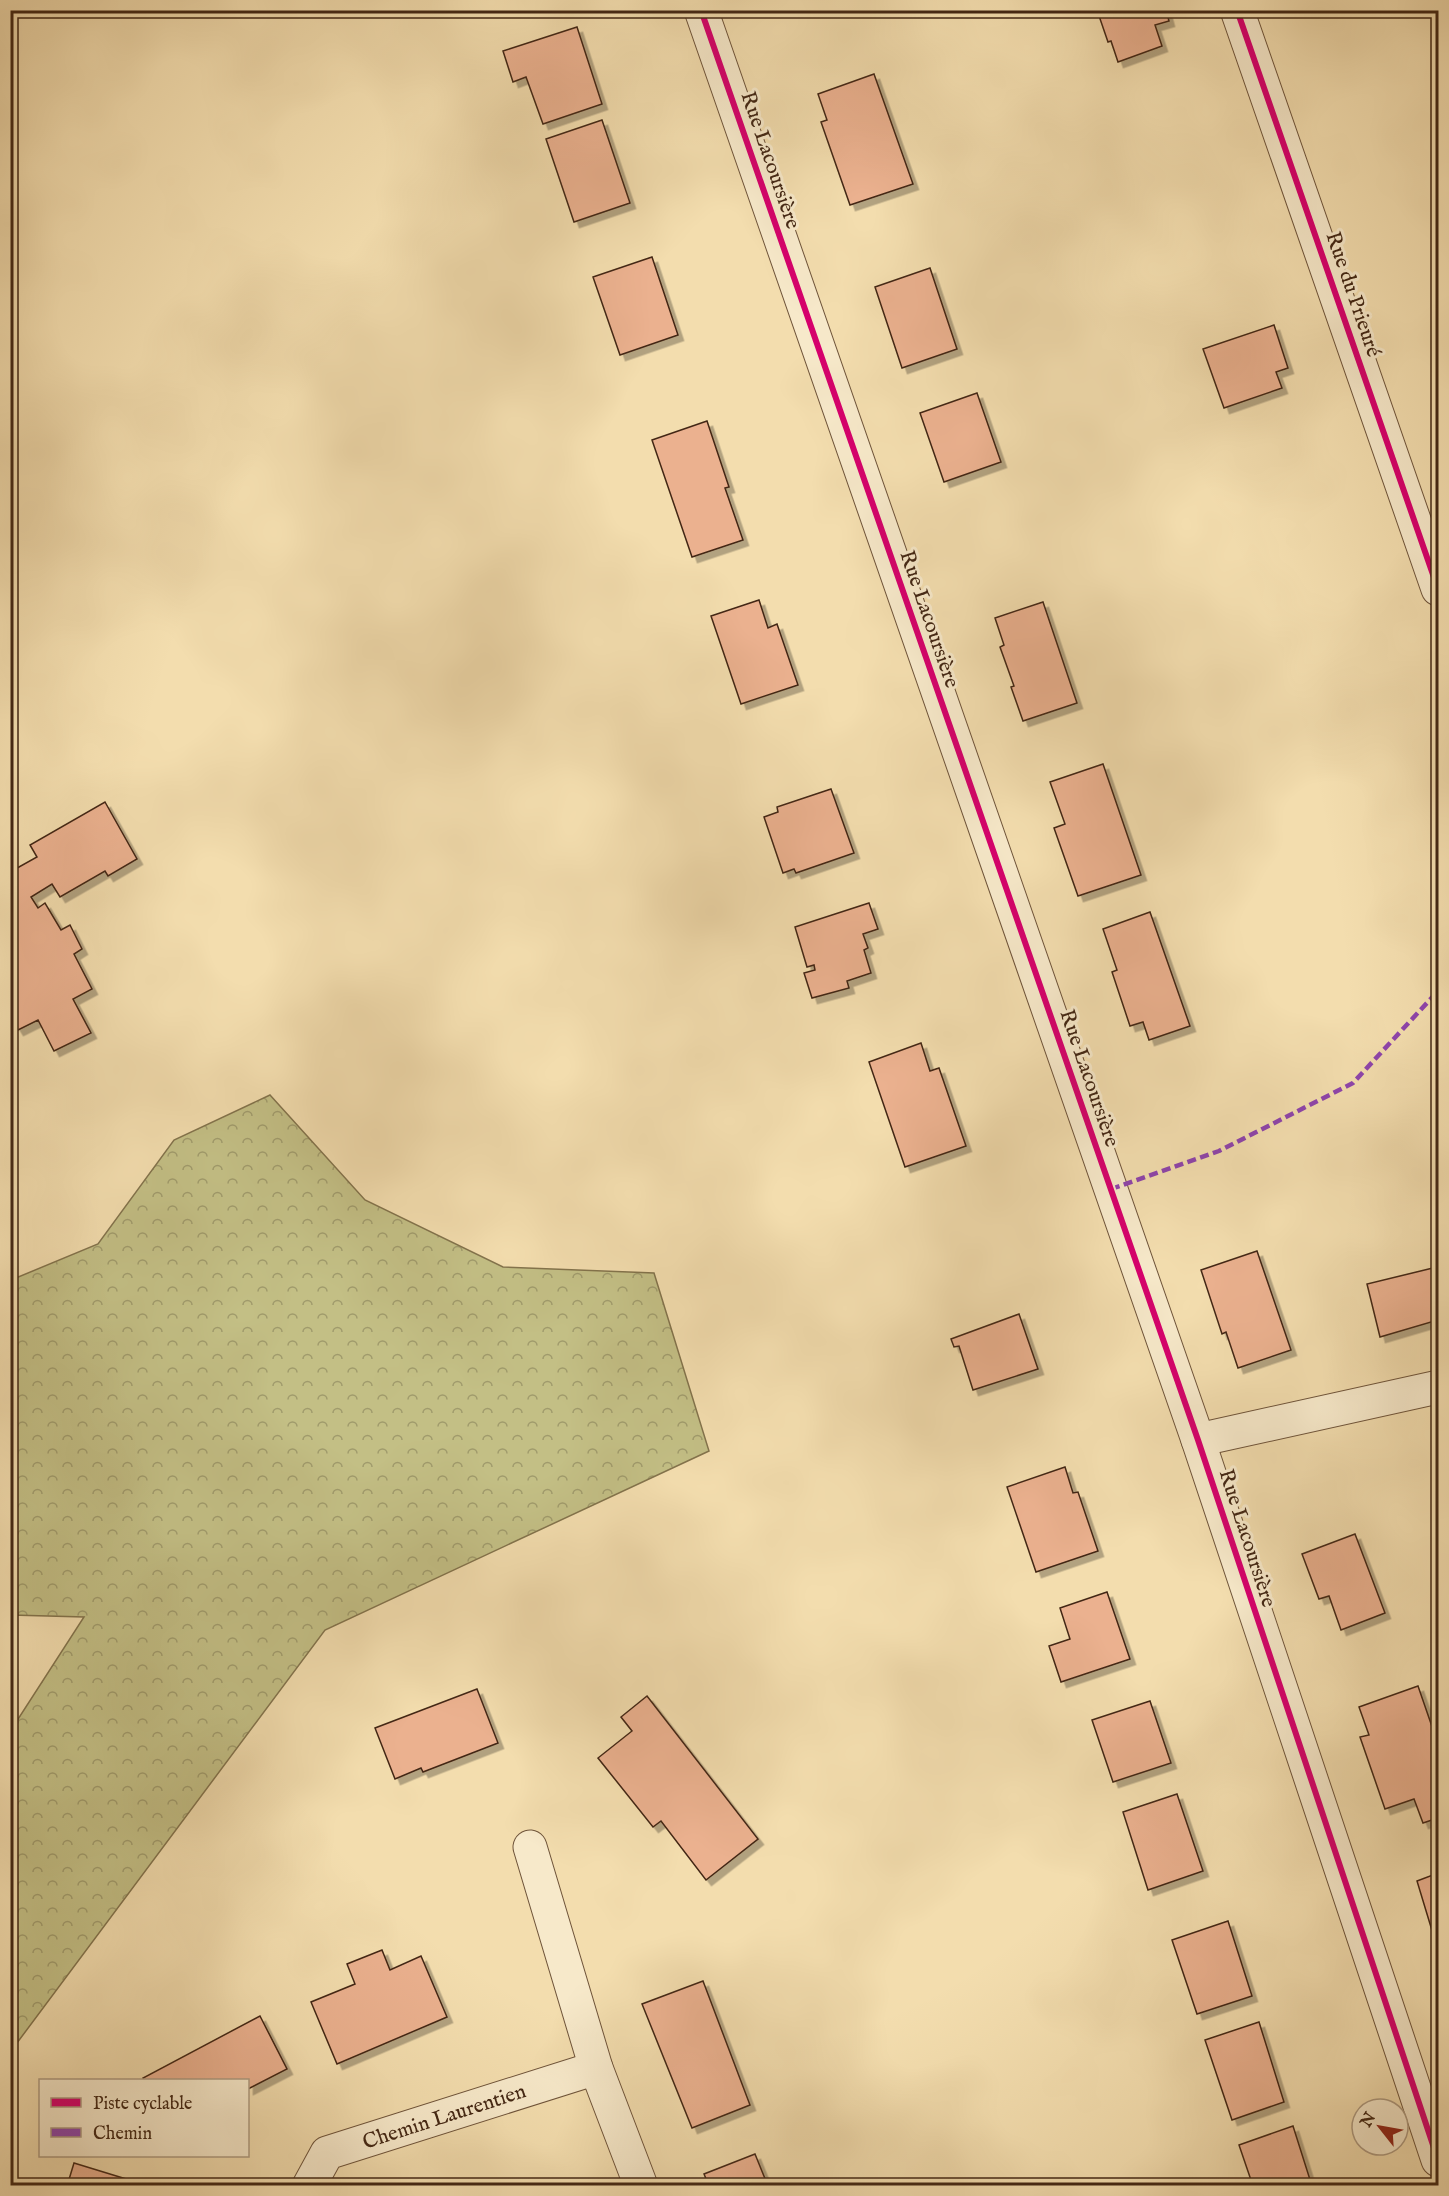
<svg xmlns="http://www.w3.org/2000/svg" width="1449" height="2196" viewBox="0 0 1449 2196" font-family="'IM FELL English',serif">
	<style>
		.forest { fill: url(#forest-crowns); stroke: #83734c; stroke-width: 1.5 }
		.building { fill: #ebb18f; stroke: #432714; stroke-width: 1.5; filter: url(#shadow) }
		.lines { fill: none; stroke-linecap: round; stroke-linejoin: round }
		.minor-casing { stroke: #6f543a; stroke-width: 35 }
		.minor { stroke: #f7e9ca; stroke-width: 33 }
		.quiet { stroke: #8e44ad; stroke-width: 4.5; stroke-dasharray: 9 4.5; stroke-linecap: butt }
		.cycleway-casing { stroke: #f7e9ca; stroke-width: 10 }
		.cycleway { stroke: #d6006c; stroke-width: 6 }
		.labels { text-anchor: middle; stroke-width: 6; stroke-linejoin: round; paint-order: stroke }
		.street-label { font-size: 21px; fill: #432714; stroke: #f7e9ca }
	</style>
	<defs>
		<pattern id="forest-crowns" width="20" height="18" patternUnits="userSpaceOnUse" patternTransform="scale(1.5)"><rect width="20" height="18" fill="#c3bf85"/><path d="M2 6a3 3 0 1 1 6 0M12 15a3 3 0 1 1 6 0" fill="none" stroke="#a09b6c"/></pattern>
		<filter id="shadow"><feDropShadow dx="5.5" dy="5.5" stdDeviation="0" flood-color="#0004"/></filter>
	</defs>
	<rect width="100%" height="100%" fill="#f3ddae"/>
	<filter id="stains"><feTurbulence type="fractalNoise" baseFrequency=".00333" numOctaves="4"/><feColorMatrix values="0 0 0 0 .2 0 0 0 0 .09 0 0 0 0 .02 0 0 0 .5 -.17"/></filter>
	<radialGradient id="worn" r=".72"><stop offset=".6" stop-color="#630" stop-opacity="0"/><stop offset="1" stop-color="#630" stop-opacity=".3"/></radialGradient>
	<!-- forest -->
	<polygon class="forest" points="270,1095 365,1200 503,1267 654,1273 709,1451 325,1630 11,2051 11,1730 84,1617 11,1615 11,1280 98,1244 174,1140"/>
	<!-- building -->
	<g class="building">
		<polygon points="1097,10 1166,10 1169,21 1155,25 1162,46 1118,62 1111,41 1108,42"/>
		<polygon points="577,27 602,104 543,124 526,77 513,82 503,51"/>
		<polygon points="874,74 913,184 850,205 821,122 827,120 818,94"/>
		<polygon points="602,120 630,203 574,222 546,139"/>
		<polygon points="652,257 678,335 620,355 593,277"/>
		<polygon points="930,268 957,349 902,368 875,287"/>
		<polygon points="1274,325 1288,368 1276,372 1282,388 1224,408 1203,349"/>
		<polygon points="977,393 1001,462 944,482 920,413"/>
		<polygon points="707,421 729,487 725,488 743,540 692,557 652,440"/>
		<polygon points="759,600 768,628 777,624 798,685 741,704 711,616"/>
		<polygon points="1043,602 1077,703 1023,721 1011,687 1014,686 1000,647 1004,645 995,618"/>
		<polygon points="1103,764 1141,875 1078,896 1054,828 1065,824 1050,782"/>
		<polygon points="831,789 854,853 796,873 794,869 783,873 764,817 778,812 777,807"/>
		<polygon points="105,802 137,859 108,876 105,871 60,897 52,884 31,897 38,908 45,903 61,930 70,925 82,949 74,954 92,989 73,999 91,1033 54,1051 38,1020 18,1030 10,1017 10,872 37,857 30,845"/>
		<polygon points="869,903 878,929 863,934 868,948 864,950 871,973 847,981 849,988 812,998 804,973 815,970 814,965 807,967 795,927"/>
		<polygon points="1150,912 1190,1026 1149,1040 1143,1022 1130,1026 1112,972 1117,970 1103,929"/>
		<polygon points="921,1043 930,1071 939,1068 966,1146 905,1167 869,1062"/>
		<polygon points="1257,1251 1291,1350 1238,1368 1226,1332 1222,1334 1201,1270"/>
		<polygon points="1437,1267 1438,1320 1380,1337 1367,1284"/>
		<polygon points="1019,1314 1038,1369 973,1390 959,1346 954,1347 951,1339"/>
		<polygon points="1065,1467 1073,1493 1078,1492 1098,1551 1036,1572 1007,1487"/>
		<polygon points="1355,1534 1385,1613 1341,1630 1329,1596 1319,1599 1302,1554"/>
		<polygon points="1107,1592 1130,1659 1061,1682 1049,1646 1070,1639 1060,1608"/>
		<polygon points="1418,1686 1438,1744 1438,1818 1423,1823 1414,1799 1385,1809 1360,1737 1369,1735 1359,1707"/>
		<polygon points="477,1689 498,1743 423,1772 421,1768 395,1779 375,1728"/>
		<polygon points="647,1696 758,1839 706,1880 661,1821 653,1827 598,1758 632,1731 621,1717"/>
		<polygon points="1150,1701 1171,1763 1113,1782 1092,1720"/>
		<polygon points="1177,1794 1203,1871 1148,1890 1123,1812"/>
		<polygon points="1438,1873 1438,1946 1437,1947 1417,1881"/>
		<polygon points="1228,1921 1252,1996 1197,2014 1172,1940"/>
		<polygon points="382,1950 390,1970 421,1956 447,2017 337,2064 311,2002 355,1984 347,1964"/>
		<polygon points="703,1981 750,2105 692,2128 642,2004"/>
		<polygon points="260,2016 287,2069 248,2089 248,2080 144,2080 143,2078"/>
		<polygon points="1259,2022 1284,2102 1232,2120 1205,2040"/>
		<polygon points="1293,2126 1312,2186 1253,2186 1239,2145"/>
		<polygon points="755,2154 768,2186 709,2186 704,2174"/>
		<polygon points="74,2163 136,2182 134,2186 67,2186"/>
	</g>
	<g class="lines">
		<defs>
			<g id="minor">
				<polyline points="701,10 1198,1440 1438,2160"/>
				<polyline points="1237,10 1438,589"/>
				<polyline points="1198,1440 1438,1387"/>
				<polyline points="530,1847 596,2068 641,2186"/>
				<polyline points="309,2186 327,2153 596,2068"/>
			</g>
		</defs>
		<!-- minor casing -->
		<use href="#minor" class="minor-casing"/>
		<!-- minor -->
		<use href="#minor" class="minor"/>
		<!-- quiet -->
		<polyline class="quiet" points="1111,1189 1219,1151 1353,1083 1438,991"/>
		<defs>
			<g id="cycleway">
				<polyline points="701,10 1198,1440 1438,2160"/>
				<polyline points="1237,10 1438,589"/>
			</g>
		</defs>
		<!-- cycleway casing -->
		<use href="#cycleway" class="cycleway-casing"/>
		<!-- cycleway -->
		<use href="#cycleway" class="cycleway"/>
	</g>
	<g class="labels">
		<!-- street labels -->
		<g class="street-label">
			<text transform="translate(771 160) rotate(71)" y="7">Rue Lacoursière</text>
			<text transform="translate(1354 294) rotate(71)" y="7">Rue du Prieuré</text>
			<text transform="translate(930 619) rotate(71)" y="7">Rue Lacoursière</text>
			<text transform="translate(1090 1078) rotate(71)" y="7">Rue Lacoursière</text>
			<text transform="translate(1248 1538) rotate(72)" y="7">Rue Lacoursière</text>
			<text transform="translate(444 2116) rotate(-18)" y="7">Chemin Laurentien</text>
		</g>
	</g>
	<!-- margin -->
	<rect width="1449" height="2196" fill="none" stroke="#f3ddae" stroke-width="36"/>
	<rect x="12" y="12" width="1425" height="2172" fill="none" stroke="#432714" stroke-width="3"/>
	<rect x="18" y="18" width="1413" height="2160" fill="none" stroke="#432714" stroke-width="1.5"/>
	<!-- legend -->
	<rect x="39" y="2079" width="210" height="78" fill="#f7e9ca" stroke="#af9b81" stroke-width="1.5"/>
	<rect x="51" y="2098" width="30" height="9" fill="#d6006c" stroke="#af9b81" stroke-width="1.5"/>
	<text x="93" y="2109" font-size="18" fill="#432714">Piste cyclable</text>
	<rect x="51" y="2128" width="30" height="9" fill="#8e44ad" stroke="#af9b81" stroke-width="1.5"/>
	<text x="93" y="2139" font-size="18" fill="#432714">Chemin</text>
	<!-- north arrow -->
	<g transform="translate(1380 2127) rotate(301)"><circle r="28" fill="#f7e9ca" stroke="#af9b81" stroke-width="1.5"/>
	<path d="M0-4.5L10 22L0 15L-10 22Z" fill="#8f2418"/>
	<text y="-9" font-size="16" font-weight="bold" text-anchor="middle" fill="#432714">N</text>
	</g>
	<rect width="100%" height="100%" filter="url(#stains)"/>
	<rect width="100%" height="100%" fill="url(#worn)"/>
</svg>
